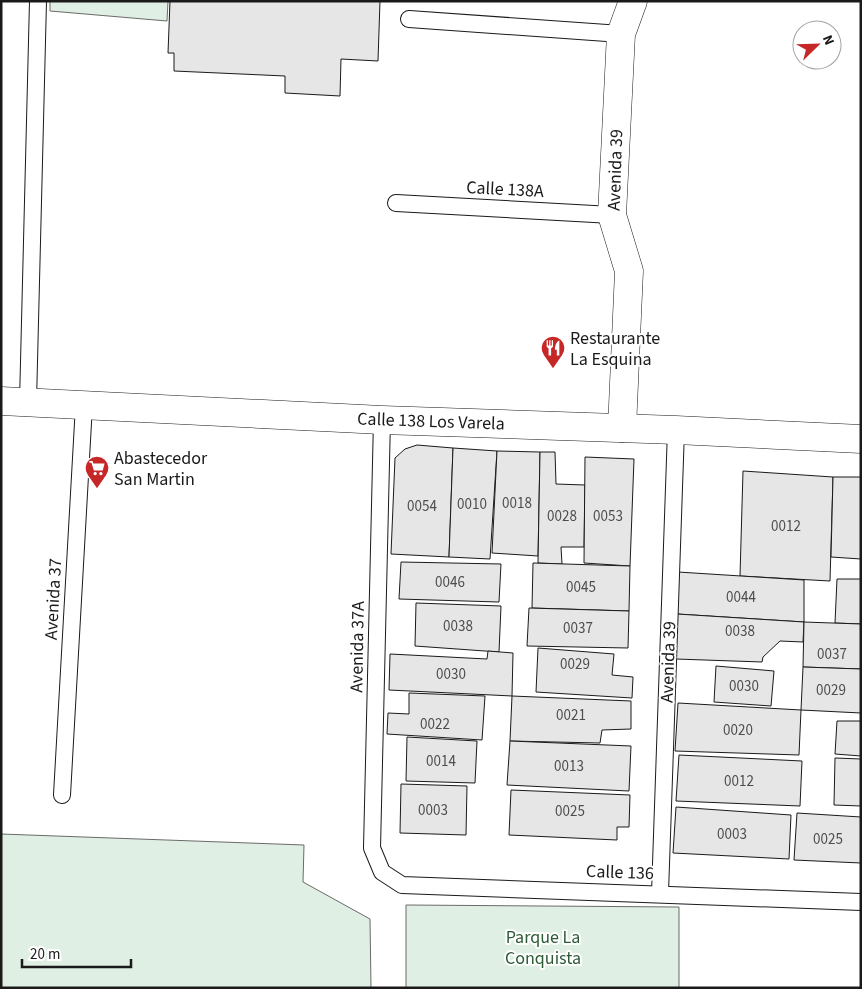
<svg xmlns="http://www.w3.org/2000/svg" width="862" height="989" viewBox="0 0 862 989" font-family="'Source Sans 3',sans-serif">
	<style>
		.green { fill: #e0efe3; stroke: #6a6a6a }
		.building { fill: #e6e6e6; stroke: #1a1a1a }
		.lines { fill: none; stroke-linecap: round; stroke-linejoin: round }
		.service-casing { stroke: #1a1a1a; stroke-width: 18 }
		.minor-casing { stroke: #1a1a1a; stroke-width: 29 }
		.service { stroke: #fff; stroke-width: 16 }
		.minor { stroke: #fff; stroke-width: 28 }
		.labels { text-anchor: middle; stroke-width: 4; stroke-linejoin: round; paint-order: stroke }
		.number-label { font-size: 15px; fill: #4d4d4d }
		.street-label { font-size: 18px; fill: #1a1a1a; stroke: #fff }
		.poi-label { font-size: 18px; fill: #1a1a1a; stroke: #fff; text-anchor: start }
		.park-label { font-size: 18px; fill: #2b5a34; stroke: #fff }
	</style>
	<rect width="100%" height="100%" fill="#fff"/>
	<!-- green -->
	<g class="green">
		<polygon points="50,1 168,1 167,21 50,11"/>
		<polygon points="1,834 304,845 303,882 370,919 371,988 1,988"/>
		<polygon points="406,905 679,907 679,988 406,988"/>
	</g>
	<!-- building -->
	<g class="building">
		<polygon points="170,1 380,1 378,61 341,59 340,96 285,93 285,76 174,71 174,53 168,53"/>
		<polygon points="417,445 453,448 449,557 391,554 395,458 405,449"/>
		<polygon points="453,448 497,451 490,559 449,557"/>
		<polygon points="497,451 540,452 538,556 492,553"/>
		<polygon points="540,452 555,452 556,484 585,485 584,547 561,547 562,564 538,563"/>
		<polygon points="585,457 634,459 630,566 584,563"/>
		<polygon points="743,471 833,477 830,581 740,576"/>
		<polygon points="833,477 861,477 861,559 831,557"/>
		<polygon points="401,562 501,564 499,602 399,599"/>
		<polygon points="533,563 630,566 629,611 532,608"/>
		<polygon points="678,572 804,580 804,622 677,614"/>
		<polygon points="837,579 861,579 861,624 835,623"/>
		<polygon points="416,603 501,606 499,652 415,646"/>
		<polygon points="529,608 629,611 628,648 527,646"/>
		<polygon points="677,614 804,622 803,642 780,641 763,657 762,662 676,659"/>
		<polygon points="804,622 861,624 861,669 803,667"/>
		<polygon points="538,648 614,654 612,675 633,677 632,698 536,692"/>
		<polygon points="488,651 513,653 512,696 389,690 390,654 487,659"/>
		<polygon points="716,666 774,671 771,706 714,702"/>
		<polygon points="803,667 861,669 861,713 801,710"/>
		<polygon points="409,693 485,696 482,740 387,734 388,713 409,714"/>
		<polygon points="512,696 631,701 631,729 602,730 600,743 510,741"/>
		<polygon points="678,703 801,710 799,755 675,751"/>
		<polygon points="837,721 861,721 861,756 835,754"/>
		<polygon points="407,737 477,741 475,783 406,781"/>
		<polygon points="510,741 631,746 629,791 507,785"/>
		<polygon points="679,755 802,761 800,806 676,801"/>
		<polygon points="835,758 861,759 861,806 834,805"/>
		<polygon points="401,784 467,786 466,835 400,833"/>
		<polygon points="511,790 630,795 629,827 617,827 617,840 509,835"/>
		<polygon points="676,807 791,815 789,859 673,853"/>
		<polygon points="797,813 861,817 861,863 794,860"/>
	</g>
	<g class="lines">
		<defs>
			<g id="service">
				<polyline points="409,19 621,34"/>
				<polyline points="396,203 612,215"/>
				<polyline points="28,402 38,1"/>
				<polyline points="382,420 372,848 382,872 402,885 861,902"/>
				<polyline points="62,795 84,405"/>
				<polyline points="660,893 676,430"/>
			</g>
			<g id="minor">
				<polyline points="1,401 382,420 676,430 861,439"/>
				<polyline points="622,428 629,271 612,215 621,34 633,1"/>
			</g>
		</defs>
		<!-- service casing -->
		<use href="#service" class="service-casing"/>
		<!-- minor casing -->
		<use href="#minor" class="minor-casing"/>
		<!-- service -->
		<use href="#service" class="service"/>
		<!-- minor -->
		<use href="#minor" class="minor"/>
	</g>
	<!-- icons -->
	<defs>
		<symbol id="restaurant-pin" viewBox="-11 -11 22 30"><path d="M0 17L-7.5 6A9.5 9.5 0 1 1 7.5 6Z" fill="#c62828" stroke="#fff"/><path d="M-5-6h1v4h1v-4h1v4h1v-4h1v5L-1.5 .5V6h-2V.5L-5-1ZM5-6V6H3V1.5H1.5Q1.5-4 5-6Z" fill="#fff"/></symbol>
		<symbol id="supermarket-pin" viewBox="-11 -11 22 30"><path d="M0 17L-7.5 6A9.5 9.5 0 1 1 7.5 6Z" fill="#c62828" stroke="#fff"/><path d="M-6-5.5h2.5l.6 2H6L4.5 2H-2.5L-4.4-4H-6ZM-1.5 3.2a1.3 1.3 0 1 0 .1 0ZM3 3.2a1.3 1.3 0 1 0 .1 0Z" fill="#fff"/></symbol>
	</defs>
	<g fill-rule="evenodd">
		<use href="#restaurant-pin" x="539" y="334" width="28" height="38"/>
		<use href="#supermarket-pin" x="83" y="454" width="28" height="38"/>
	</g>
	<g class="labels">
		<!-- number labels -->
		<g class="number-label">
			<text x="517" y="508">0018</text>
			<text x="472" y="509">0010</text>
			<text x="422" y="511">0054</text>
			<text x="562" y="521">0028</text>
			<text x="608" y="521">0053</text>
			<text x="786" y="531">0012</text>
			<text x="450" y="587">0046</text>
			<text x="581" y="592">0045</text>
			<text x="741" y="602">0044</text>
			<text x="458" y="631">0038</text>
			<text x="578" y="633">0037</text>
			<text x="740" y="636">0038</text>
			<text x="832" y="659">0037</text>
			<text x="575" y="669">0029</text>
			<text x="451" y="679">0030</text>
			<text x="744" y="691">0030</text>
			<text x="831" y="695">0029</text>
			<text x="571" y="720">0021</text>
			<text x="435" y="729">0022</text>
			<text x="738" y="735">0020</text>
			<text x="441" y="766">0014</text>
			<text x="569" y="771">0013</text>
			<text x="739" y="786">0012</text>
			<text x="433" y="815">0003</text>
			<text x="570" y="816">0025</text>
			<text x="732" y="839">0003</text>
			<text x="828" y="844">0025</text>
		</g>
		<!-- street labels -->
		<g class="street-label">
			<text transform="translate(615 170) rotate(-88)" y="6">Avenida 39</text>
			<text transform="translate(505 189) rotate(3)" y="6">Calle 138A</text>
			<text transform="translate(431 421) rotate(2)" y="6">Calle 138 Los Varela</text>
			<text transform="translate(53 599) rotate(-87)" y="6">Avenida 37</text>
			<text transform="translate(357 647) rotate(-89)" y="6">Avenida 37A</text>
			<text transform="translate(668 662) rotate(-88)" y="6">Avenida 39</text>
			<text transform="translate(620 872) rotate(2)" y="6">Calle 136</text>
		</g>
		<!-- poi labels -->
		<g class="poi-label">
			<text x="570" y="344">Restaurante<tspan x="570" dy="21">La Esquina</tspan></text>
			<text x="114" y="464">Abastecedor<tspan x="114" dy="21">San Martin</tspan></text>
		</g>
		<!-- park labels -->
		<g class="park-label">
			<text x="543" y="943">Parque La<tspan x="543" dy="21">Conquista</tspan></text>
		</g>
	</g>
	<!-- border -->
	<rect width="862" height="989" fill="none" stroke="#1a1a1a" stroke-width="5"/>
	<!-- north arrow -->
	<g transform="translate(817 45) rotate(67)"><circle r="24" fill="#ffffff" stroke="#a3a3a3"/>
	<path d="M0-4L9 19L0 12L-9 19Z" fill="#c62828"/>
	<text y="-8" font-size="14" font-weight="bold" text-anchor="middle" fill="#1a1a1a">N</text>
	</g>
	<!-- scale -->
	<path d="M22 959v8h109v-8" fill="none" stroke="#1a1a1a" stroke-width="2.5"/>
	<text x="30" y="959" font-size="15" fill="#1a1a1a" stroke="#ffffff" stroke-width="4" paint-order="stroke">20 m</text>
</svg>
